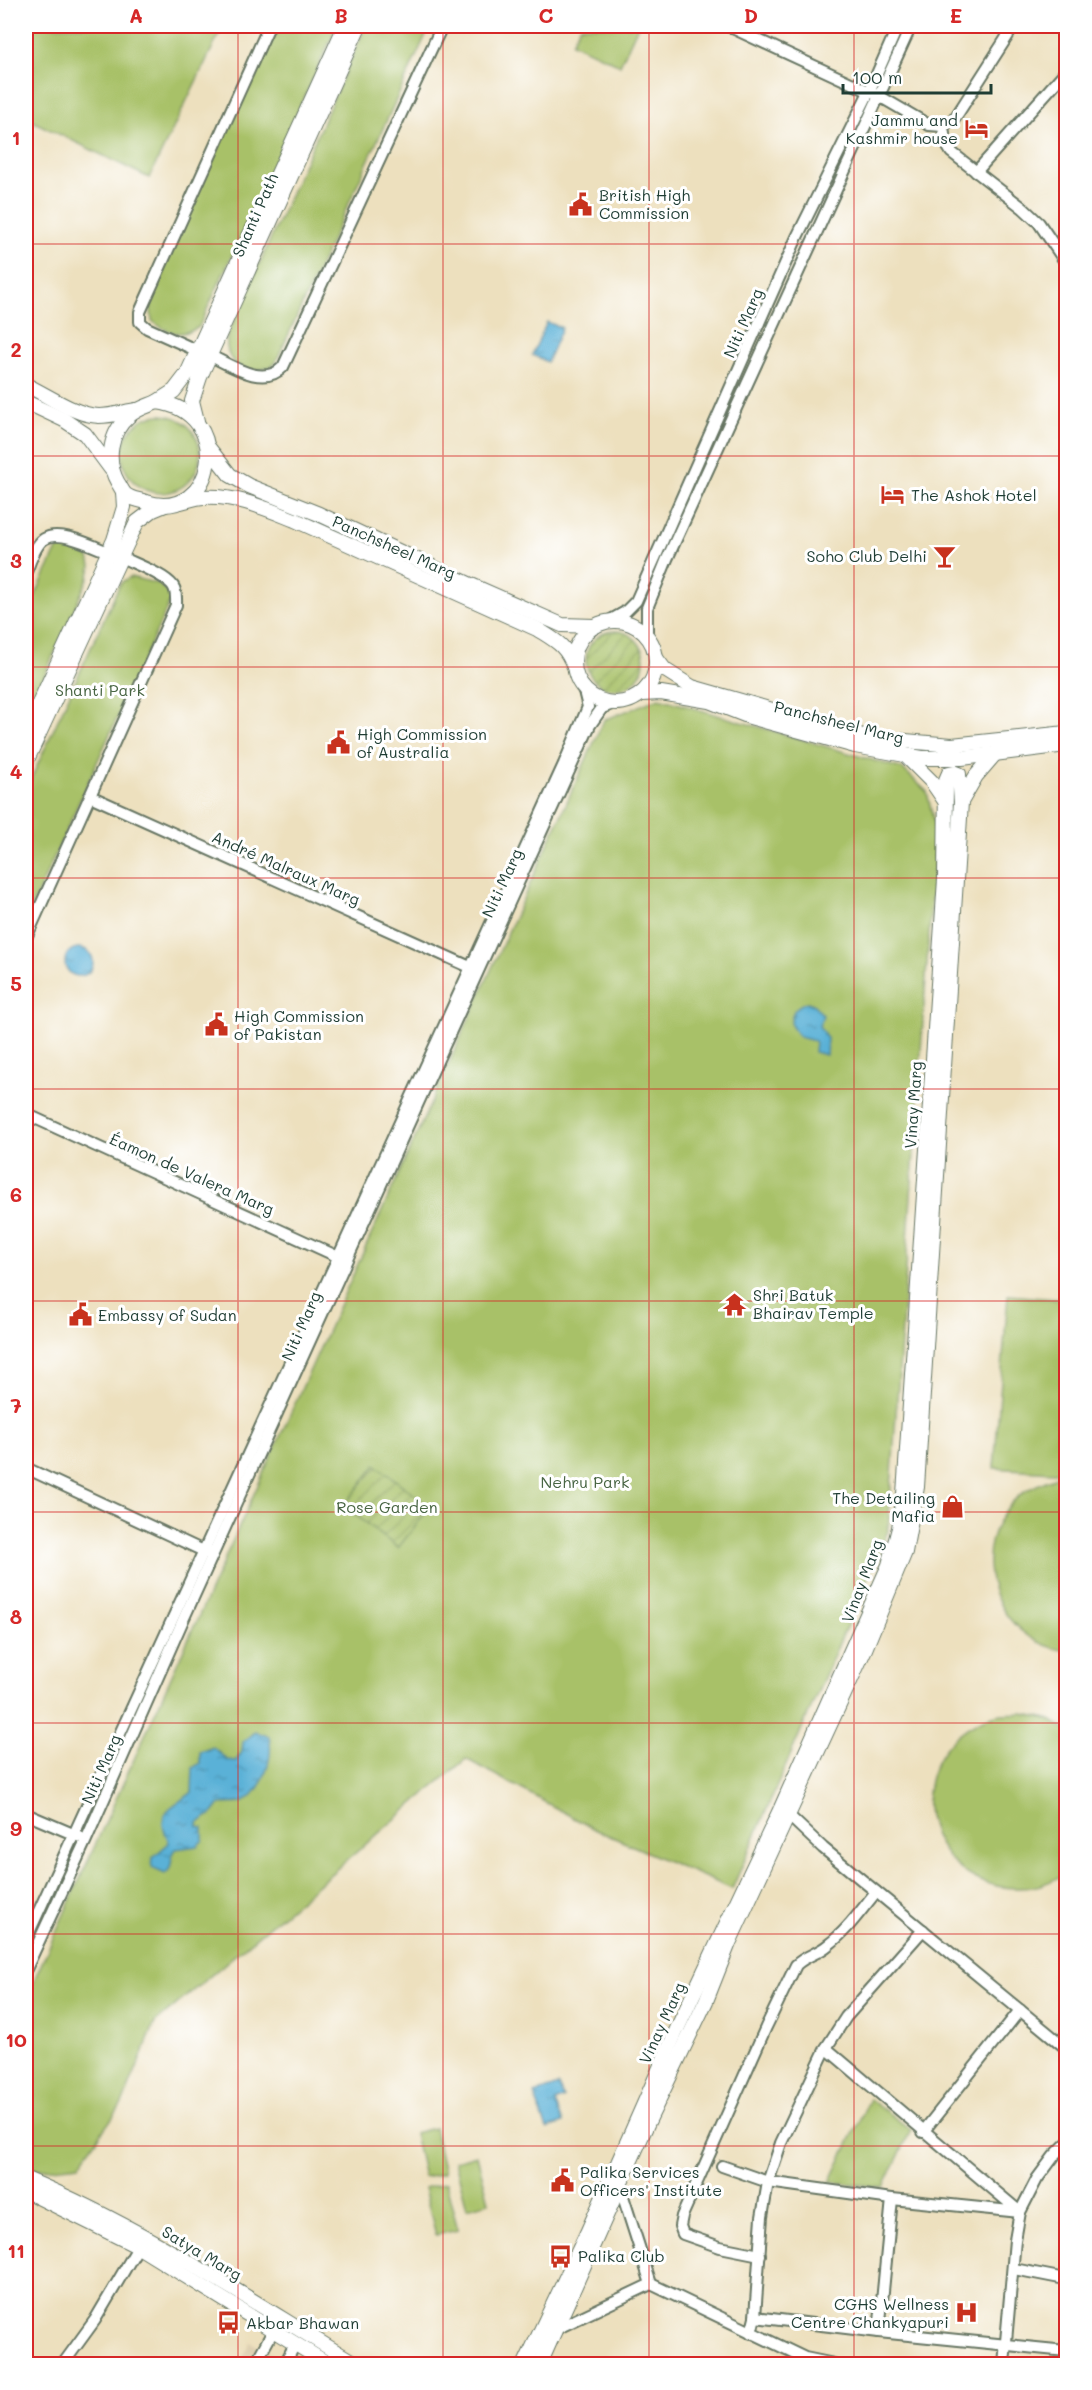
<svg xmlns="http://www.w3.org/2000/svg" width="1092" height="2390" viewBox="0 0 1092 2390" font-family="Mali,sans-serif">
	<style>
		.built { fill: #ded0b2 }
		.park { fill: #a8c167; stroke: #647f4e; stroke-width: 1.5 }
		.garden { fill: url(#garden-furrows); stroke: #647f4e; stroke-width: 1.5 }
		.water { fill: url(#water-ripples); stroke: #3c7786; stroke-width: 1.5 }
		.lines { fill: none; stroke-linecap: round; stroke-linejoin: round }
		.minor-casing { stroke: #677664; stroke-width: 14 }
		.major-casing { stroke: #677664; stroke-width: 16 }
		.minor { stroke: #fff; stroke-width: 10 }
		.major { stroke: #fff; stroke-width: 14 }
		.grid { fill: none; stroke: #d62828; stroke-width: 1.5; stroke-opacity: 0.55 }
		.labels { text-anchor: middle; stroke-width: 6; stroke-linejoin: round; paint-order: stroke }
		.poi-label { font-size: 16px; fill: #1f3d34; stroke: #fff; text-anchor: start }
		.street-label { font-size: 16px; fill: #1f3d34; stroke: #fff }
		.park-label { font-size: 16px; fill: #486543; stroke: #fff }
		.neatline { fill: none; stroke: #d62828; stroke-width: 2 }
		.grid-label { font-size: 20px; text-anchor: middle; font-weight: bold; fill: #d62828 }
	</style>
	<defs>
		<pattern id="garden-furrows" width="10" height="10" patternUnits="userSpaceOnUse" patternTransform="scale(1.5)"><rect width="10" height="10" fill="#a8c167"/><path d="M-1 1l2-2M0 10L10 0M9 11l2-2" fill="none" stroke="#889e56"/></pattern>
		<pattern id="water-ripples" width="26" height="14" patternUnits="userSpaceOnUse" patternTransform="scale(1.5)"><rect width="26" height="14" fill="#5ab1d7"/><path d="M2 4q2-2 4 0t4 0M15 11q2-2 4 0t4 0" fill="none" stroke="#4a91af"/></pattern>
	</defs>
	<rect width="100%" height="100%" fill="#fff"/>
	<filter id="ink" filterUnits="userSpaceOnUse"><feTurbulence type="fractalNoise" baseFrequency=".0167" numOctaves="2"/><feDisplacementMap in="SourceGraphic" scale="12" xChannelSelector="R" yChannelSelector="G"/><feConvolveMatrix kernelMatrix="1 2 1 2 8 2 1 2 1" color-interpolation-filters="sRGB"/></filter>
	<filter id="wash" filterUnits="userSpaceOnUse"><feTurbulence type="fractalNoise" baseFrequency=".008" numOctaves="4" result="noise"/><feDisplacementMap in="SourceGraphic" scale="24" xChannelSelector="R" yChannelSelector="G"/><feGaussianBlur stdDeviation="1.35" result="paint"/><feColorMatrix in="noise" values="0 0 0 0 0 0 0 0 0 0 0 0 0 0 0 0 0 1.4 0 .05"/><feComposite in="paint" operator="in"/></filter>
	<g filter="url(#wash)">
		<rect width="100%" height="100%" fill="#ede0be"/>
		<!-- built -->
		<polygon class="built" points="251,2342 290,2364 239,2364"/>
		<!-- park -->
		<g class="park">
			<polygon points="26,26 223,26 149,178 26,118"/>
			<path d="M273 26H337L199 327C180 338 168 333 152 321L150 299Z"/>
			<path d="M366 26H430L275 364C249 378 224 367 227 336Z"/>
			<polygon points="580,26 638,26 620,65 572,43"/>
			<circle cx="161" cy="454" r="39"/>
			<polygon points="60,543 89,557 91,566 89,576 26,716 26,615"/>
			<polygon points="131,577 159,584 172,597 26,919 26,790 119,586 123,581"/>
			<polygon points="659,698 903,769 927,792 936,832 888,1531 732,1889 596,1830 466,1759 155,2023 122,2104 79,2165 34,2170 26,2166 26,1998 604,720"/>
			<polygon points="1008,1295 1066,1300 1066,1473 994,1468"/>
			<path d="M1056 1477H1066V1650C1054 1650 1038 1643 1028 1636 986 1606 975 1547 1009 1506 1021 1491 1038 1484 1056 1477Z"/>
			<path d="M1023 1713 1051 1720 1066 1730V1872C1051 1883 1034 1889 1015 1888 933 1887 897 1787 959 1734 969 1726 983 1718 996 1715 1004 1713 1014 1714 1023 1713Z"/>
			<polygon points="870,2099 911,2130 884,2187 830,2182"/>
			<polygon points="434,2128 444,2173 424,2177 414,2133"/>
			<polygon points="477,2155 489,2202 467,2208 455,2161"/>
			<polygon points="446,2183 458,2230 436,2235 424,2188"/>
		</g>
		<!-- garden -->
		<g class="garden">
			<circle cx="615" cy="660" r="29"/>
			<polygon points="376,1465 430,1507 398,1548 344,1506"/>
		</g>
		<!-- water -->
		<g class="water">
			<polygon points="547,322 562,328 547,362 532,355"/>
			<circle cx="79" cy="962" r="14"/>
			<path d="M807 1002 813 1004 823 1015 819 1026 827 1038 826 1055 814 1052 815 1041 799 1037 791 1025C791 1012 795 1006 807 1002Z"/>
			<path d="M255 1731 269 1737C274 1757 263 1792 243 1802 235 1805 227 1802 219 1805L213 1813 198 1823V1827L203 1828V1840L197 1846 176 1849C169 1857 174 1868 165 1874L152 1868 153 1857 169 1843C168 1837 163 1831 163 1824 162 1807 182 1802 192 1792L193 1768 200 1763V1752L213 1747 227 1760 236 1761 242 1752 243 1742Z"/>
			<polygon points="558,2085 564,2098 555,2102 563,2123 547,2129 534,2094"/>
		</g>
	</g>
	<g filter="url(#ink)">
		<g class="lines">
			<defs>
				<g id="minor">
					<polyline points="728,26 879,96 929,125 943,126 955,118 1014,26"/>
					<polyline points="943,126 945,142 951,152 1023,208 1039,223 1066,263"/>
					<polyline points="976,172 1066,71"/>
					<polyline points="198,351 147,328 140,322 140,312 269,26"/>
					<path d="M209 355C230 365 263 388 283 367L442 26"/>
					<path d="M26 572C30 562 35 545 44 539 59 529 93 546 108 552"/>
					<polyline points="607,622 625,612 636,601 797,237 869,92 898,26"/>
					<polyline points="647,636 647,608 667,559 911,26"/>
					<polyline points="90,796 470,967"/>
					<path d="M26 938 176 605C176 599 177 592 173 586 164 574 135 564 121 557"/>
					<polyline points="26,1114 343,1259"/>
					<polyline points="26,1468 210,1554"/>
					<polyline points="784,1811 823,1848 1066,2048"/>
					<polyline points="26,1814 80,1837"/>
					<polyline points="26,1939 564,764 588,707 584,691"/>
					<polyline points="26,1969 86,1840 183,1620 590,725 602,708 613,704"/>
					<polygon points="826,2048 1020,2212 892,2199 768,2182 781,2143"/>
					<polyline points="826,2048 846,2017 923,1930"/>
					<polyline points="923,2132 1020,2010"/>
					<polyline points="722,2166 768,2182 762,2217 755,2317 751,2333"/>
					<path d="M760 2255 720 2247 683 2234 680 2226 682 2216 766 2027 796 1965C806 1955 818 1954 828 1945 847 1931 861 1910 876 1892"/>
					<polyline points="1014,2269 1060,2278"/>
					<polyline points="651,2284 805,2358 834,2364"/>
					<polyline points="755,2317 879,2332 1066,2351"/>
					<polyline points="554,2330 651,2284 620,2187"/>
					<polyline points="879,2332 892,2199"/>
					<polyline points="63,2364 95,2320 141,2242"/>
					<polyline points="255,2364 273,2331"/>
					<polyline points="285,2364 295,2344"/>
					<polyline points="1004,2364 1015,2240 1020,2212 1037,2179 1054,2156 1066,2144"/>
				</g>
				<g id="major">
					<path d="M26 385C48 395 74 415 99 416 111 416 124 412 136 410"/>
					<polyline points="26,402 64,420 85,434 111,469"/>
					<polyline points="157,402 174,391 187,374 345,26"/>
					<path d="M157 402C236 412 216 524 146 502 138 499 132 500 125 494 122 491 121 487 118 483 105 461 110 432 129 416 138 408 148 406 157 402Z"/>
					<polyline points="197,421 192,401 200,377 359,26"/>
					<polyline points="208,447 230,475 249,486 319,514 469,584 562,625 595,626"/>
					<path d="M181 502C189 500 197 497 204 497 236 495 267 509 295 520L537 629C556 641 566 645 574 667"/>
					<circle cx="615" cy="662" r="41"/>
					<polyline points="656,658 665,670 692,687 870,738 952,745 1066,733"/>
					<polyline points="642,694 661,693 709,701 750,717 855,746 922,758 962,758 1066,745"/>
					<polyline points="26,732 114,540 124,507 123,492"/>
					<polyline points="905,755 932,782 945,801"/>
					<polyline points="26,762 137,522 153,510 165,505"/>
					<path d="M26 2179C142 2227 248 2299 356 2364"/>
					<polyline points="26,2191 137,2246 328,2364"/>
					<polyline points="525,2364 587,2233 677,2029 781,1808 889,1565 899,1528 904,1494 945,879 946,780 949,773 954,772 959,774 961,802"/>
					<polyline points="540,2364 648,2122 706,2001 729,1943 865,1649 905,1552 917,1487 961,802 976,776 995,754"/>
				</g>
			</defs>
			<!-- minor casing -->
			<use href="#minor" class="minor-casing"/>
			<!-- major casing -->
			<use href="#major" class="major-casing"/>
			<!-- minor -->
			<use href="#minor" class="minor"/>
			<!-- major -->
			<use href="#major" class="major"/>
		</g>
	</g>
	<!-- grid -->
	<path class="grid" d="M238 26V2364M443 26V2364M649 26V2364M854 26V2364M26 244H1066M26 456H1066M26 667H1066M26 878H1066M26 1089H1066M26 1301H1066M26 1512H1066M26 1723H1066M26 1934H1066M26 2146H1066"/>
	<!-- icons -->
	<defs>
		<symbol id="hotel-bare" viewBox="-9 -9 18 18"><path d="M-6-4.5h1.5V1H6V5H4.5V3h-9V5H-6ZM-4 0a1.8 1.8 0 1 1 3.6 0ZM.5 0V-2.5h3Q6-2.5 6 0Z" fill="#c8321e" stroke="#fff" stroke-width="2.5" paint-order="stroke"/></symbol>
		<symbol id="civic-bare" viewBox="-9 -9 18 18"><path d="M-.6-6.5H3V-4.5H.6V-3L4-1V1h2V6H-6V1h2V-1L-.6-3ZM-1.2 2.5V6h2.4V2.5Z" fill="#c8321e" stroke="#fff" stroke-width="2.5" paint-order="stroke"/></symbol>
		<symbol id="bar-bare" viewBox="-9 -9 18 18"><path d="M-6-5H6L.8 .8V4.5H3.5V6h-7V4.5H-.8V.8Z" fill="#c8321e" stroke="#fff" stroke-width="2.5" paint-order="stroke"/></symbol>
		<symbol id="temple-bare" viewBox="-9 -9 18 18"><path d="M0-6L5-2H3V0L6.5 2.5H4V6H1.5V3h-3V6H-4V2.5H-6.5L-3 0V-2H-5Z" fill="#c8321e" stroke="#fff" stroke-width="2.5" paint-order="stroke"/></symbol>
		<symbol id="shop-bare" viewBox="-9 -9 18 18"><path d="M-5-2.5h2.3a2.7 3.5 0 0 1 5.4 0H5L5.5 6h-11ZM-1.5-2.5h3a1.5 2.3 0 0 0-3 0Z" fill="#c8321e" stroke="#fff" stroke-width="2.5" paint-order="stroke"/></symbol>
		<symbol id="bus-bare" viewBox="-9 -9 18 18"><path d="M-5-6H5V4H4V6H2V4H-2V6H-4V4H-5ZM-3.5-4V0h7V-4ZM-3.5 1.2v1.5H-2V1.2ZM2 1.2v1.5H3.5V1.2Z" fill="#c8321e" stroke="#fff" stroke-width="2.5" paint-order="stroke"/></symbol>
		<symbol id="hospital-bare" viewBox="-9 -9 18 18"><path d="M-5-5h3v3.5h4V-5h3V5h-3V1.5h-4V5h-3Z" fill="#c8321e" stroke="#fff" stroke-width="2.5" paint-order="stroke"/></symbol>
	</defs>
	<g fill-rule="evenodd">
		<use href="#hotel-bare" x="960" y="112" width="33" height="33"/>
		<use href="#civic-bare" x="564" y="188" width="33" height="33"/>
		<use href="#hotel-bare" x="876" y="478" width="33" height="33"/>
		<use href="#bar-bare" x="928" y="540" width="33" height="33"/>
		<use href="#civic-bare" x="322" y="726" width="33" height="33"/>
		<use href="#civic-bare" x="200" y="1008" width="33" height="33"/>
		<use href="#temple-bare" x="718" y="1288" width="33" height="33"/>
		<use href="#civic-bare" x="64" y="1298" width="33" height="33"/>
		<use href="#shop-bare" x="936" y="1490" width="33" height="33"/>
		<use href="#civic-bare" x="546" y="2164" width="33" height="33"/>
		<use href="#bus-bare" x="544" y="2240" width="33" height="33"/>
		<use href="#hospital-bare" x="950" y="2296" width="33" height="33"/>
		<use href="#bus-bare" x="212" y="2306" width="33" height="33"/>
	</g>
	<g class="labels">
		<!-- poi labels -->
		<g class="poi-label">
			<text x="958" y="126" text-anchor="end">Jammu and<tspan x="958" dy="18">Kashmir house</tspan></text>
			<text x="599" y="201">British High<tspan x="599" dy="18">Commission</tspan></text>
			<text x="911" y="501">The Ashok Hotel</text>
			<text x="927" y="562" text-anchor="end">Soho Club Delhi</text>
			<text x="357" y="740">High Commission<tspan x="357" dy="18">of Australia</tspan></text>
			<text x="234" y="1022">High Commission<tspan x="234" dy="18">of Pakistan</tspan></text>
			<text x="753" y="1301">Shri Batuk<tspan x="753" dy="18">Bhairav Temple</tspan></text>
			<text x="98" y="1321">Embassy of Sudan</text>
			<text x="935" y="1504" text-anchor="end">The Detailing<tspan x="935" dy="18">Mafia</tspan></text>
			<text x="580" y="2178">Palika Services<tspan x="580" dy="18">Officers' Institute</tspan></text>
			<text x="578" y="2262">Palika Club</text>
			<text x="949" y="2310" text-anchor="end">CGHS Wellness<tspan x="949" dy="18">Centre Chankyapuri</tspan></text>
			<text x="246" y="2329">Akbar Bhawan</text>
		</g>
		<!-- street labels -->
		<g class="street-label">
			<text transform="translate(255 215) rotate(-66)" y="6">Shanti Path</text>
			<text transform="translate(743 323) rotate(-66)" y="6">Niti Marg</text>
			<text transform="translate(394 547) rotate(24)" y="6">Panchsheel Marg</text>
			<text transform="translate(839 722) rotate(14)" y="6">Panchsheel Marg</text>
			<text transform="translate(286 868) rotate(24)" y="6">André Malraux Marg</text>
			<text transform="translate(502 883) rotate(-65)" y="6">Niti Marg</text>
			<text transform="translate(913 1105) rotate(-86)" y="6">Vinay Marg</text>
			<text transform="translate(192 1174) rotate(24)" y="6">Éamon de Valera Marg</text>
			<text transform="translate(301 1326) rotate(-66)" y="6">Niti Marg</text>
			<text transform="translate(862 1581) rotate(-69)" y="6">Vinay Marg</text>
			<text transform="translate(101 1769) rotate(-66)" y="6">Niti Marg</text>
			<text transform="translate(662 2023) rotate(-65)" y="6">Vinay Marg</text>
			<text transform="translate(202 2253) rotate(31)" y="6">Satya Marg</text>
		</g>
		<!-- park labels -->
		<g class="park-label">
			<text x="100" y="696">Shanti Park</text>
			<text x="585" y="1488">Nehru Park</text>
			<text x="387" y="1513">Rose Garden</text>
		</g>
	</g>
	<!-- margin -->
	<rect width="1092" height="2390" fill="none" stroke="#fff" stroke-width="66"/>
	<!-- scale -->
	<path d="M843 84v9h148v-9" fill="none" stroke="#1f3d34" stroke-width="3"/>
	<text x="852" y="84" font-size="18" fill="#1f3d34" stroke="#ffffff" stroke-width="4.5" paint-order="stroke">100 m</text>
	<rect x="33" y="33" width="1026" height="2324" class="neatline"/>
	<g class="grid-label">
		<text x="136" y="23">A</text>
		<text x="341" y="23">B</text>
		<text x="546" y="23">C</text>
		<text x="751" y="23">D</text>
		<text x="956" y="23">E</text>
		<text x="16" y="145">1</text>
		<text x="16" y="357">2</text>
		<text x="16" y="568">3</text>
		<text x="16" y="779">4</text>
		<text x="16" y="991">5</text>
		<text x="16" y="1202">6</text>
		<text x="16" y="1413">7</text>
		<text x="16" y="1624">8</text>
		<text x="16" y="1836">9</text>
		<text x="16" y="2047">10</text>
		<text x="16" y="2258">11</text>
	</g>
</svg>
